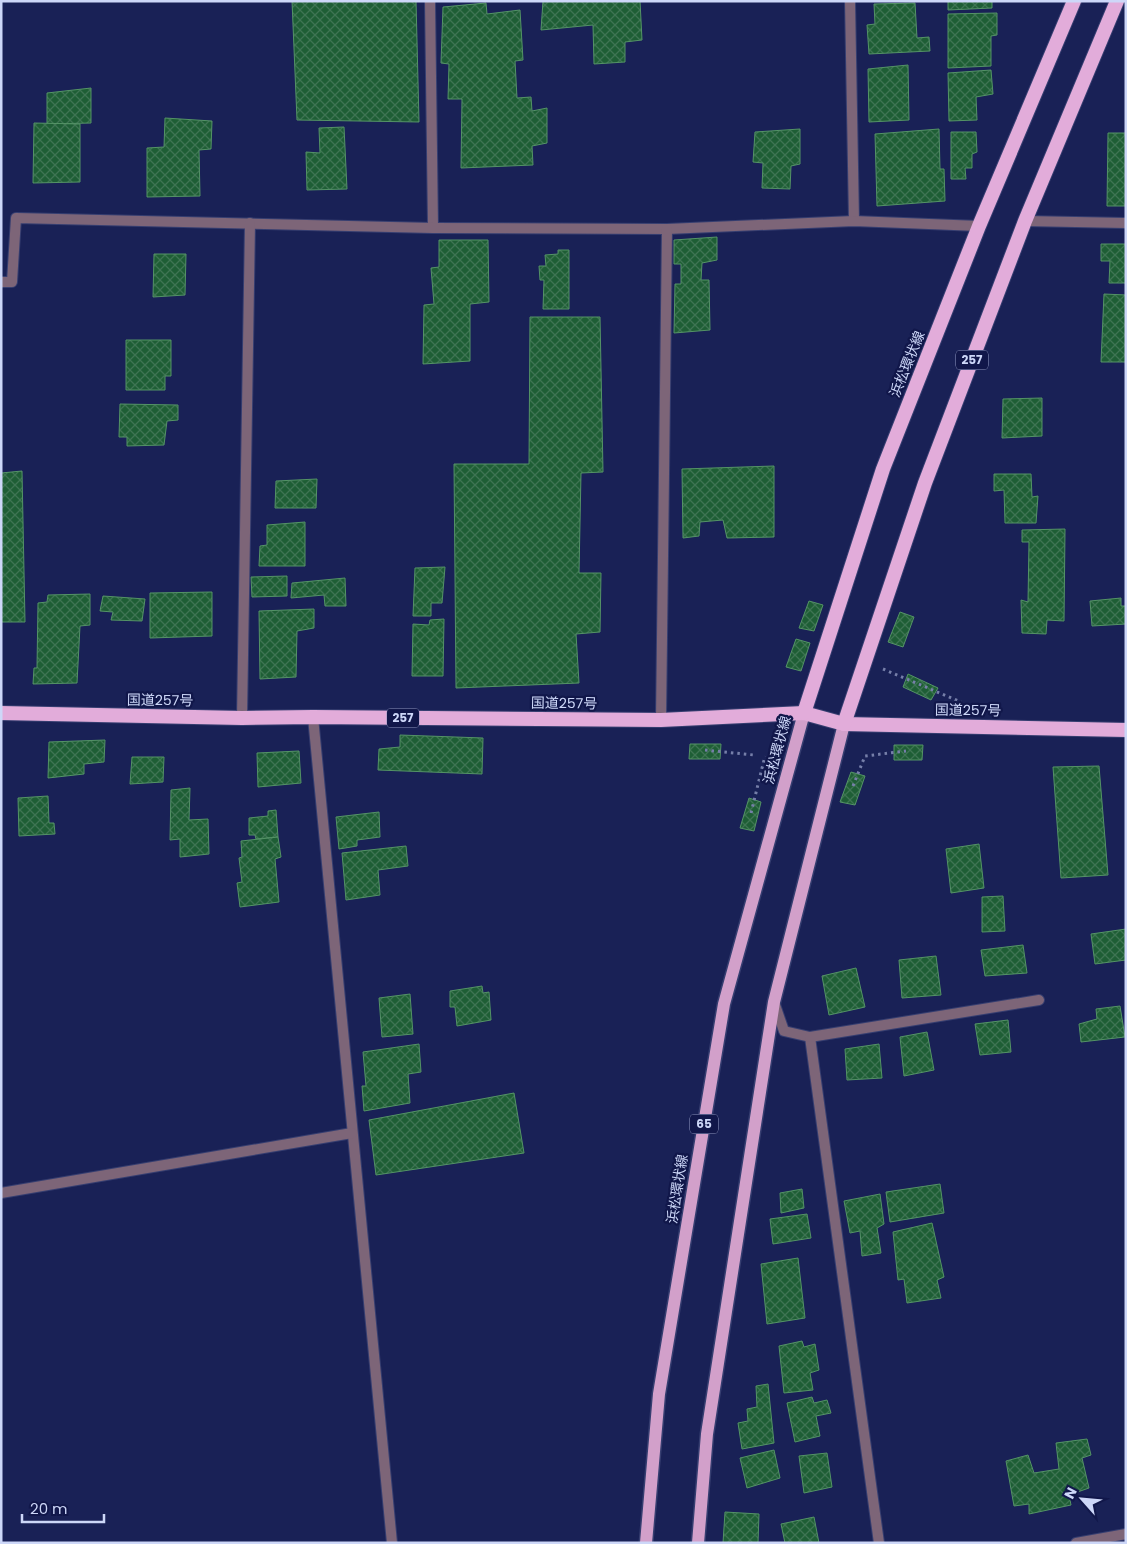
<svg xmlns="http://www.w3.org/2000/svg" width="1127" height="1544" viewBox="0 0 1127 1544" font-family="Poppins,'Noto Sans JP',sans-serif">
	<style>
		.building { fill: url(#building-cross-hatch); stroke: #549366 }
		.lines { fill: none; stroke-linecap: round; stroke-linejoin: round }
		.minor-casing { stroke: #363e70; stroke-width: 12 }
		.primary-casing { stroke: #363e70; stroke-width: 15 }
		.trunk-casing { stroke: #363e70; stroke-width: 16 }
		.path { stroke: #767fa9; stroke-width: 3; stroke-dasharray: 2.5 4; stroke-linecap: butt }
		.minor { stroke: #7d6578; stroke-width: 10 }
		.primary { stroke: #d2a0ca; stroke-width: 12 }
		.trunk { stroke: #e2acda; stroke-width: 14 }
		.labels { text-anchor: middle; stroke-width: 4.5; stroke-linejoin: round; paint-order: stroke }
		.shield { fill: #11174a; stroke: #959dc4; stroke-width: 1 }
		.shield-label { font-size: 12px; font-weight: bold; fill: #cdd7f8 }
		.street-label { font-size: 14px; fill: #cdd7f8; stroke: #11174a }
	</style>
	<defs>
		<pattern id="building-cross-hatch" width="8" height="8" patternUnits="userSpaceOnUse" patternTransform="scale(1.25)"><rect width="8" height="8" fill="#1e5e35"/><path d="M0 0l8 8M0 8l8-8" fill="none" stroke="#3e7453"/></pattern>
	</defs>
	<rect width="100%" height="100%" fill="#192156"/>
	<!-- building -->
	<g class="building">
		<polygon points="292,1 416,1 419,122 297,120"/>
		<polygon points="543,1 640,1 642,40 625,42 625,62 594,64 593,25 541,30"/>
		<polygon points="948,1 992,1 992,8 948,10"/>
		<polygon points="486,3 487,14 520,10 523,60 515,61 517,98 531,97 532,111 547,108 547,143 532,146 533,165 461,168 462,99 448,99 449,64 441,63 443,7"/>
		<polygon points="915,3 917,38 929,37 930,51 869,54 867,25 875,24 874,4"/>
		<polygon points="997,13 997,35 991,36 991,66 948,68 948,14"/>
		<polygon points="908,65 909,120 869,122 868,69"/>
		<polygon points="991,70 993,94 976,97 977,120 949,121 948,73"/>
		<polygon points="91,88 91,123 47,124 47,93"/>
		<polygon points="165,118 212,121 211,149 199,150 200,196 147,197 147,148 164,147"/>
		<polygon points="34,123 80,124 80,182 33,183"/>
		<polygon points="344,127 347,189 307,190 306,152 320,153 319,128"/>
		<polygon points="800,129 800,164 791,166 790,189 762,188 763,163 753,162 755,132"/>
		<polygon points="939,129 940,169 944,169 945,201 877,206 875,134"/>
		<polygon points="951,132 976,132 977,152 972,154 972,168 965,168 966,179 951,179"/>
		<polygon points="1108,133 1126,133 1126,206 1107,206"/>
		<polygon points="717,237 717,260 702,263 701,280 709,280 710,330 674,333 675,284 681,284 681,264 674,264 674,240"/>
		<polygon points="439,240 488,240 489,302 470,304 470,361 423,364 424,305 434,304 431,268 439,267"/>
		<polygon points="1101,244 1126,244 1126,283 1109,283 1110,261 1101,261"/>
		<polygon points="558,250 569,250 569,309 543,309 544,280 540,280 539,266 546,266 545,255 558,254"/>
		<polygon points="154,254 186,254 185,295 153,297"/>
		<polygon points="1104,294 1126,295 1126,362 1101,362"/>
		<polygon points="530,317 600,317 603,472 581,473 579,573 601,573 600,632 576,634 579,683 456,688 454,464 529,464"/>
		<polygon points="126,340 171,340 171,376 165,376 165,390 126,390"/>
		<polygon points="1042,398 1042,436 1002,438 1003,399"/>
		<polygon points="120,404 178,405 178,420 167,421 164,445 127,446 127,437 119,437"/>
		<polygon points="774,466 774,537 727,538 723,520 700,522 699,536 683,538 682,469"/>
		<polygon points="22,471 25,622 1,622 1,473"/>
		<polygon points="994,474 1031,474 1032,497 1038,496 1036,523 1005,523 1004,490 994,491"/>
		<polygon points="317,479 316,508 275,508 276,481"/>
		<polygon points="305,522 305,566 259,566 260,546 267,545 267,525"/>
		<polygon points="1065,529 1064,621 1047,620 1046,634 1022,633 1021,600 1028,602 1029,542 1022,542 1022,530"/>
		<polygon points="445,567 442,603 431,603 431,616 413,616 415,568"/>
		<polygon points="287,576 287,596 252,597 251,577"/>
		<polygon points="345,578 346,606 325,606 324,595 291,598 292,583"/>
		<polygon points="212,592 212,636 150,638 150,593"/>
		<polygon points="90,594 90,625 80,626 77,683 33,684 34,668 37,668 38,603 47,602 48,595"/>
		<polygon points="103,596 145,599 142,621 111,620 113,612 100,611"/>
		<polygon points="1121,598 1121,606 1126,606 1126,624 1092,626 1090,601"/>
		<polygon points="809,601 823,605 814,631 799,628"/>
		<polygon points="314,609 314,628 297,631 296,677 260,679 259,611"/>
		<polygon points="900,612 914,617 903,647 888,642"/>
		<polygon points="444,619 443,676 412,676 413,624 429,625 430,620"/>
		<polygon points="796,639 810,643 801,671 786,667"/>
		<polygon points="908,674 938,688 931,700 903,687"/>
		<polygon points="400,735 483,738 482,774 378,770 379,749 400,747"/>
		<polygon points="105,740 104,762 84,764 84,774 48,778 49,742"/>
		<polygon points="690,744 721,744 720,759 689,759"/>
		<polygon points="894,745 923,745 922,760 894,760"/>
		<polygon points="299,751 301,783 258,787 257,753"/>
		<polygon points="132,757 164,757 163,782 130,784"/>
		<polygon points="1099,766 1108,875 1061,878 1053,767"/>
		<polygon points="851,772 865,776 855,805 840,802"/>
		<polygon points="190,788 189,820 208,819 209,854 180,857 180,839 170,840 171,790"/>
		<polygon points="48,796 49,823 54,823 55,834 19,836 18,798"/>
		<polygon points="749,798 761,802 754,831 740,828"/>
		<polygon points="276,810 278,837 256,839 255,835 249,835 249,818 268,816 268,811"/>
		<polygon points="379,812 380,837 357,840 357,846 339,849 336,817"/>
		<polygon points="278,837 281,857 275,859 279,902 240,907 237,883 242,882 239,858 242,857 241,841"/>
		<polygon points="979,844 984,888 951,893 946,849"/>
		<polygon points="406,846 408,866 378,870 380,895 346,900 342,853"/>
		<polygon points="1003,896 1005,931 982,932 982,897"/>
		<polygon points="1126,929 1126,960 1095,964 1091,934"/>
		<polygon points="1023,945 1027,973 985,976 981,950"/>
		<polygon points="936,956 941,995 902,998 899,960"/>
		<polygon points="856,968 865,1007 829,1015 822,976"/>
		<polygon points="482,986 483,993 489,992 491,1020 457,1026 455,1007 450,1007 450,991"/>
		<polygon points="410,994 413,1034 382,1037 379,998"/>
		<polygon points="1120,1006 1125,1037 1081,1042 1079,1024 1097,1019 1096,1009"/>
		<polygon points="1008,1020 1011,1052 980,1055 975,1024"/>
		<polygon points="927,1032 934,1070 904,1076 900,1037"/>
		<polygon points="419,1044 421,1072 408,1074 410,1103 364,1111 362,1086 366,1086 363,1052"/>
		<polygon points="879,1044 882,1078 847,1080 845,1049"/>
		<polygon points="514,1093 524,1153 376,1175 369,1120"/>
		<polygon points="940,1184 944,1213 890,1222 886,1192"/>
		<polygon points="802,1189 804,1208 781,1213 780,1193"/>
		<polygon points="880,1194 884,1224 877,1228 881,1253 862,1256 860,1231 850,1233 844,1201"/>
		<polygon points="807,1214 811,1238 773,1244 770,1219"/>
		<polygon points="932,1223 944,1277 937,1280 941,1298 907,1303 904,1279 898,1280 893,1232"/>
		<polygon points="798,1258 805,1318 767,1324 761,1264"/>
		<polygon points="802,1341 804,1347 815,1344 819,1370 810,1373 813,1390 784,1393 779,1346"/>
		<polygon points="768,1384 774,1443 742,1449 738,1423 748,1421 747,1409 757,1407 756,1386"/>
		<polygon points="812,1397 814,1403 827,1400 831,1413 816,1416 820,1436 795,1442 787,1403"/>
		<polygon points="1087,1439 1091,1455 1082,1458 1089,1488 1069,1495 1071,1505 1029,1514 1029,1504 1014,1506 1006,1461 1028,1455 1034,1473 1059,1469 1056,1443"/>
		<polygon points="774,1450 780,1478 747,1488 740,1458"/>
		<polygon points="827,1453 832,1487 804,1493 799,1456"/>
		<polygon points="725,1512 759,1514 758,1543 723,1543"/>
		<polygon points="814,1517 819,1543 785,1543 781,1524"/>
	</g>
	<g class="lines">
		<defs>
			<g id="minor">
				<polyline points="430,1 433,228"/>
				<polyline points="850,1 854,221"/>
				<polyline points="1025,221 1126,223"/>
				<polyline points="1,282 12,282 16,218 433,228 667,229 854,221 979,226"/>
				<polyline points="313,717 392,1543"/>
				<polyline points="242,718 250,223"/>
				<polyline points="661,720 667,229"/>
				<polyline points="774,1002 784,1031 810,1037 879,1543"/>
				<polyline points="810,1037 1039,1000"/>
				<polyline points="1,1193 352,1133"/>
				<polyline points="1076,1543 1126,1534"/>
			</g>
			<g id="primary">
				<polyline points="646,1543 659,1394 724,1004 804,713"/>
				<polyline points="698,1543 707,1434 774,1002 844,724"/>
			</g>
			<g id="trunk">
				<polyline points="1,713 242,718 313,717 661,720 804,713 844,724 1126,730"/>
				<polyline points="804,713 883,469 979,226 1074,1"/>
				<polyline points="844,724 925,483 1025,221 1117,1"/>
			</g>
		</defs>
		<!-- minor casing -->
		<use href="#minor" class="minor-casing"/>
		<!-- primary casing -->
		<use href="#primary" class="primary-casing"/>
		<!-- trunk casing -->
		<use href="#trunk" class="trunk-casing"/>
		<!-- path -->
		<g class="path">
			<polyline points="883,669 961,702"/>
			<polyline points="705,750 754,755"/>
			<polyline points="853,786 865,756 906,751"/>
			<polyline points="751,813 765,756"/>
		</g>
		<!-- minor -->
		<use href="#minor" class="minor"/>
		<!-- primary -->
		<use href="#primary" class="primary"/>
		<!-- trunk -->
		<use href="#trunk" class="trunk"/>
	</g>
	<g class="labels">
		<!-- shield labels -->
		<g class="shield">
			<rect x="956" y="350.5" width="32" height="19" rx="4"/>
			<rect x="387" y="708.5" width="32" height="19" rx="4"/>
			<rect x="690" y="1114.5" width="28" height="19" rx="4"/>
		</g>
		<g class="shield-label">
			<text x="972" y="364">257</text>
			<text x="403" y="722">257</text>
			<text x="704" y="1128">65</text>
		</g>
		<!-- street labels -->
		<g class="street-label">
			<text transform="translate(907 364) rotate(-68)" y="5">浜松環状線</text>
			<text transform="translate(160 700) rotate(1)" y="5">国道257号</text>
			<text transform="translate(564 703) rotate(1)" y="5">国道257号</text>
			<text transform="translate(968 710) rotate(1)" y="5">国道257号</text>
			<text transform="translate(777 750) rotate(-75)" y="5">浜松環状線</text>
			<text transform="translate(677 1189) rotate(-81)" y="5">浜松環状線</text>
		</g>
	</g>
	<!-- border -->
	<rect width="1127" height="1544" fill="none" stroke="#cdd7f8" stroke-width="5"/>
	<!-- north arrow -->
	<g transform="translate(1082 1499) rotate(297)" stroke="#11174a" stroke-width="4" paint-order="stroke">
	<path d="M0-4L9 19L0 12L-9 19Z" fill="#cdd7f8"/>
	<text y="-8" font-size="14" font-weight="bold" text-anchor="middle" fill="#cdd7f8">N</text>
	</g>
	<!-- scale -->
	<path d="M22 1514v8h82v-8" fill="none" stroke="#cdd7f8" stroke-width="2.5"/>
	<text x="30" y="1514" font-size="15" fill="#cdd7f8" stroke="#11174a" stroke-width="4" paint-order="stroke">20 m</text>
</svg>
